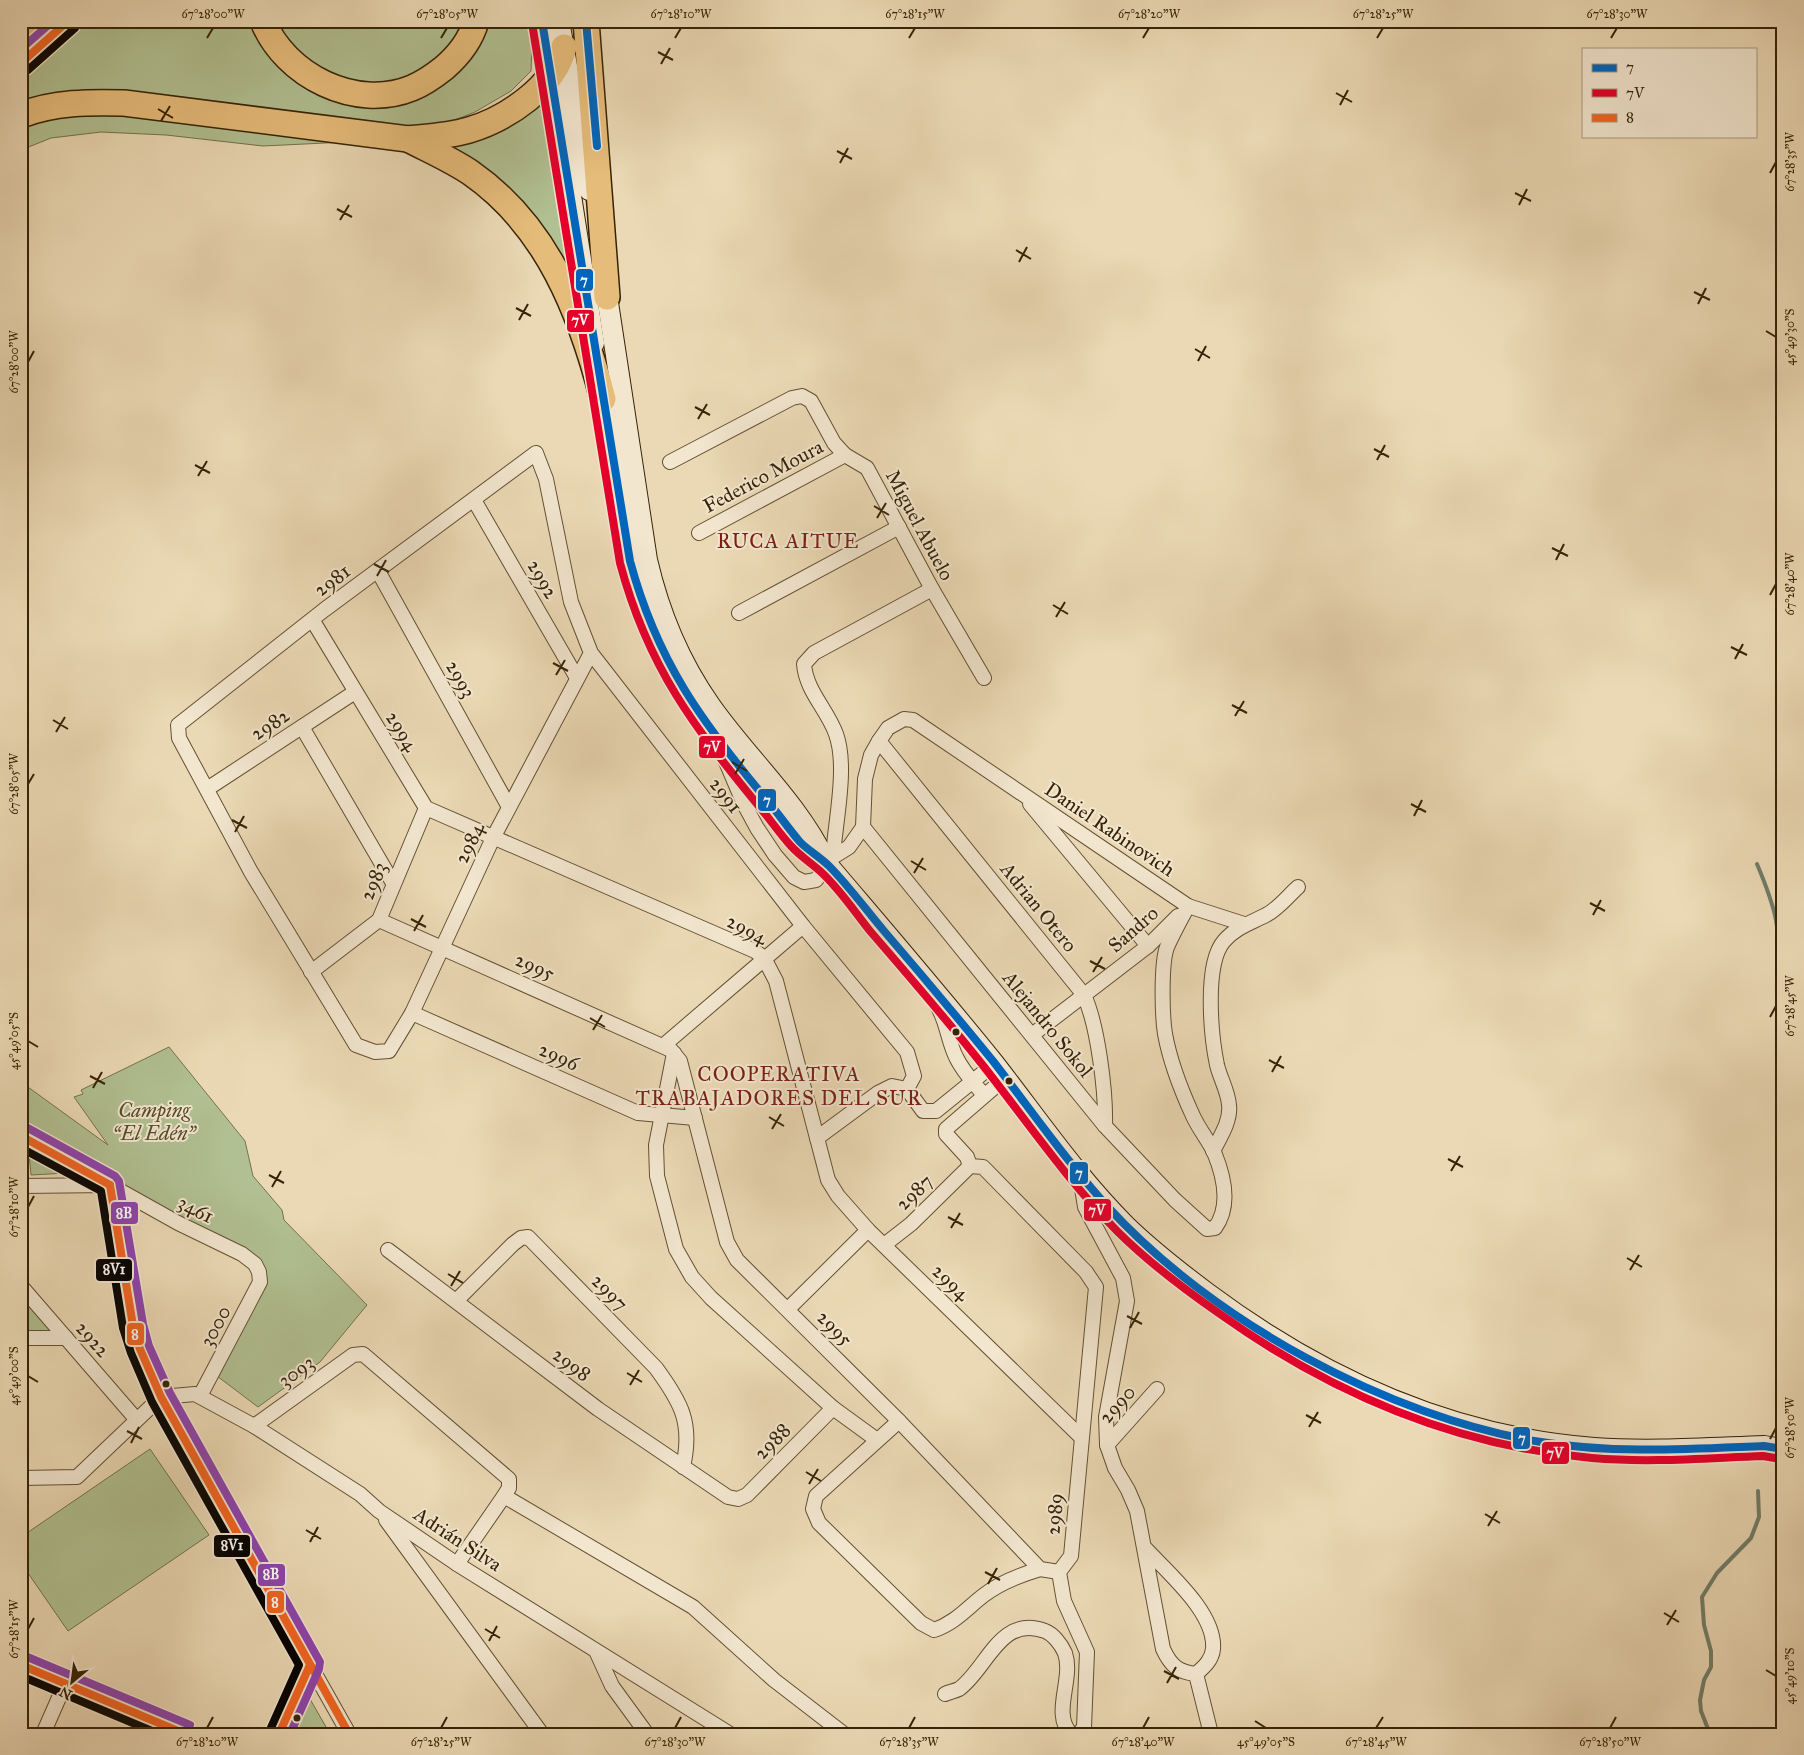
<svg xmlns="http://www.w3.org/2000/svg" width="1804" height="1755" viewBox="0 0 1804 1755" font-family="'IM FELL Great Primer',serif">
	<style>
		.green { fill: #b1c092; stroke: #74724c }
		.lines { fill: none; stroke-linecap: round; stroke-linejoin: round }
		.stream { stroke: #717e69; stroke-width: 4 }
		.street-casing { stroke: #635032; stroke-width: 16 }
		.secondary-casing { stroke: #362307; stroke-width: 22 }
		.highway-casing { stroke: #362307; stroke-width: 28 }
		.street { stroke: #f2e6cf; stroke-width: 14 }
		.secondary { stroke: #f2e6cf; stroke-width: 20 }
		.highway { stroke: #e6bc7a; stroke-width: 25 }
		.bus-1-casing { stroke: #f2e6cf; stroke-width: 11 }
		.bus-2-casing { stroke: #f2e6cf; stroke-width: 11 }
		.bus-3-casing { stroke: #f2e6cf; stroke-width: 11 }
		.bus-4-casing { stroke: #f2e6cf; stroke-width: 11 }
		.bus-5-casing { stroke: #f2e6cf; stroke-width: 11 }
		.bus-1 { stroke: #0065bd; stroke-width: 8 }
		.bus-2 { stroke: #e4002b; stroke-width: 8 }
		.bus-3 { stroke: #f26522; stroke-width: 8 }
		.bus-4 { stroke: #000; stroke-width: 8 }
		.bus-5 { stroke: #8e44ad; stroke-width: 8 }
		.ticks { fill: none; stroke: #362307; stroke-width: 2 }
		.bus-dot { fill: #362307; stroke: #f2e6cf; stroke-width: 2 }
		.labels { text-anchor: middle; stroke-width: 4; stroke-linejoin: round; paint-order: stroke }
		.street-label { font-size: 20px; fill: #362307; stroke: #f2e6cf }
		.park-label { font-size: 20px; font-style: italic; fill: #554a2a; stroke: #f2e6cf }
		.neighbourhood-label { font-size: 21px; letter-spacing: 1px; fill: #7a1f14; stroke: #f2e6cf }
		.line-badge { stroke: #f2e6cf; stroke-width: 2 }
		.badge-label { font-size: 14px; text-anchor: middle; font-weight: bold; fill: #fff }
		.neatline { fill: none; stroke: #362307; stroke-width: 2 }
		.ticks-label { font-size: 12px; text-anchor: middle; fill: #362307 }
	</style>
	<rect width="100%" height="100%" fill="#ebd9b5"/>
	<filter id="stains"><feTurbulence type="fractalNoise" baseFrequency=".004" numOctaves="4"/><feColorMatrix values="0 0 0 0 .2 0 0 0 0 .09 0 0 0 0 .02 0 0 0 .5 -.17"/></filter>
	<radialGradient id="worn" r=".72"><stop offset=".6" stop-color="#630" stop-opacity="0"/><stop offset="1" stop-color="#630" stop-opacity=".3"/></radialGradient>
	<!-- green -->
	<g class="green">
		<polygon points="21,21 529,21 532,45 531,71 511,91 475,112 408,139 263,146 166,135 101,132 51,138 21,150"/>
		<polygon points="544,93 584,309 448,144"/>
		<polygon points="169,1047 245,1141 253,1176 282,1210 284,1220 367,1305 320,1362 258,1407 213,1373 260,1282 255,1264 21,1136 21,1082 108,1145 74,1097 83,1094 81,1090"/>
		<polygon points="29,1153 68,1173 31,1175"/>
		<polygon points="24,1298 54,1333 23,1332"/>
		<polygon points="150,1449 209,1535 68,1631 21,1563 21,1537"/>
		<polygon points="306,1692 330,1734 286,1734"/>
	</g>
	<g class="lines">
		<!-- stream -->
		<g class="stream">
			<path d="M1757 864C1765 883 1772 900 1776 920 1778 932 1778 943 1783 955"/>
			<polyline points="1710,1734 1701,1711 1700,1700 1704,1680 1711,1667 1711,1651 1704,1625 1702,1597 1717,1573 1751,1538 1759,1517 1758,1491"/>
		</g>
		<defs>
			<g id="street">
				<polyline points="670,462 792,398 802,396 811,401 834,443 845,455 867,468 932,589 984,678"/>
				<polyline points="474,500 577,678"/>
				<polyline points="699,533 845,455"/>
				<polyline points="378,571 509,807"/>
				<polyline points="739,613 899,527"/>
				<polyline points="313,621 426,808 755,951 764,958 776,981 828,1180 838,1196 868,1230 1081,1437"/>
				<polyline points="591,653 493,838 412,1013 389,1051 375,1052 356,1045 251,872 179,738 178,725 324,610 536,453 546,479 571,602 591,653 803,926 907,1052 914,1076 907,1089"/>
				<polyline points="302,727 393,883"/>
				<path d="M879 741 1084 995C1098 1026 1106 1092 1105 1126"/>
				<polyline points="724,757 744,804 757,828 775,855 794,877 804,882 816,880 833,857 849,847 863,827 865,779 871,755 879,741 888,728 904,719 913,720 1188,906 1244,924"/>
				<polyline points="207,789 355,692"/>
				<polyline points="1030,804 1148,946"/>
				<path d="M863 827 1105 1126 1175 1200 1207 1229 1215 1228C1231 1206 1224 1176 1214 1152 1208 1140 1199 1129 1193 1116 1181 1090 1170 1061 1165 1034 1162 1015 1161 963 1167 947 1173 933 1181 919 1188 906"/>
				<path d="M833 857C835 822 848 767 836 734 827 709 806 691 804 664L814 653 932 589"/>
				<polyline points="379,920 671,1050 680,1061 727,1242 737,1260 899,1421 1040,1569 1059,1572"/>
				<polyline points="311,972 379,920 426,808"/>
				<path d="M935 1002C947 1019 947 1039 956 1057 963 1072 974 1083 984 1095"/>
				<polyline points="412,1013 638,1113 695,1118"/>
				<polyline points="1032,1035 1148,946 1178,916"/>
				<polyline points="664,1045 803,926"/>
				<polyline points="674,1053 656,1145 657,1176 676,1249 692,1277 711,1298 833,1408 877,1440"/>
				<polyline points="817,1138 878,1093 892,1086 907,1089 923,1111 936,1111 994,1064"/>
				<path d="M1213 1151C1220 1137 1231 1121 1229 1105 1228 1091 1220 1078 1217 1065 1211 1036 1204 964 1224 941 1236 927 1251 923 1266 915 1278 909 1288 896 1298 887"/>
				<polyline points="970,1166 983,1167 1086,1272 1096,1287 1071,1556 1059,1572 1064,1601 1087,1652 1084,1727 1079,1734"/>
				<polyline points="970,1166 967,1157 946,1134 946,1129 1005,1078"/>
				<path d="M1080 1176 1085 1207 1123 1278 1127 1301 1106 1417 1107 1445 1115 1468 1128 1490 1137 1511 1163 1649C1171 1666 1178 1672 1196 1674 1204 1667 1212 1660 1213 1649 1216 1613 1168 1573 1145 1548"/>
				<polyline points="21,1186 110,1185 178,1223 242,1254 255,1264 259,1272 260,1282 200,1396"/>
				<polyline points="21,1231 21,1233"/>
				<polyline points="884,1245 911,1224 970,1166"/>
				<polyline points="388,1250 598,1409 728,1497 738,1499 747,1495 833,1408"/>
				<polyline points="21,1286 136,1419"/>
				<path d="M456 1301 513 1244 521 1238 528 1237 656 1368C681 1402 693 1423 683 1467"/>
				<polyline points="788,1309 868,1230"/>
				<polyline points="21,1338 66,1338"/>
				<path d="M899 1421 816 1496 813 1509 819 1523 921 1623 934 1630C955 1623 967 1608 984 1595 1001 1582 1020 1575 1040 1569"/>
				<polyline points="254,1426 353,1355 363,1354 509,1479 509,1488 504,1496"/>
				<polyline points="1107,1445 1157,1389"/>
				<polyline points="21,1478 77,1477 161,1397 195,1394 254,1426 360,1494 379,1511 457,1564 730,1734"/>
				<polyline points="386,1520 542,1734"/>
				<polyline points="457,1564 504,1496 693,1607 774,1680 844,1734"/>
				<polyline points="597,1653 612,1686 647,1734"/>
				<polyline points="310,1665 349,1734"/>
				<polyline points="1196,1674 1211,1734"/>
				<path d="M945 1694C949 1692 955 1691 959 1689 987 1669 1000 1614 1045 1631 1053 1634 1061 1644 1065 1653 1074 1679 1051 1714 1071 1734"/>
				<polyline points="43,1734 65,1684"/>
			</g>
			<g id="secondary">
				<polyline points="542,21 552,74 594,343"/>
				<polyline points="559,21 589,190"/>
				<path d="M605 283 647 560C659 612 679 661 710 705 747 758 797 802 825 860"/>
				<path d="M600 384 630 561 638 596 654 637 675 679 717 741 806 849 827 864C883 930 939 995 993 1062 1036 1117 1076 1176 1126 1226 1151 1250 1179 1272 1207 1293 1321 1378 1450 1437 1594 1448 1649 1452 1708 1448 1764 1446L1783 1449"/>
				<polyline points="21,1136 110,1185 133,1326 140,1349 161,1397 310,1665 279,1734"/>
				<polyline points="21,1665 186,1734"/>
			</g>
			<g id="highway">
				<path d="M263 21C285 76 356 111 412 88 424 83 434 76 444 68 458 56 471 39 476 21"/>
				<polyline points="586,21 607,297"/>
				<polyline points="21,35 37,21"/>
				<polyline points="21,63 68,21"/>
				<path d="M21 115C54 102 90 102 124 103L408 139C428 137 449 136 469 130 506 119 555 87 564 47"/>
				<path d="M408 139C429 150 452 160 471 173 547 226 581 313 603 399"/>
			</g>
		</defs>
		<!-- street casing -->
		<use href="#street" class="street-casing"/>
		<!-- secondary casing -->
		<use href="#secondary" class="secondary-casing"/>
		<!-- highway casing -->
		<use href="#highway" class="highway-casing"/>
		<!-- street -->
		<use href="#street" class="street"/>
		<!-- secondary -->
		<use href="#secondary" class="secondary"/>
		<!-- highway -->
		<use href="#highway" class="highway"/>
		<defs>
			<g id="bus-1">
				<path d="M542 21 630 561C657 661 701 721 766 799 778 813 788 828 800 842 809 851 820 857 829 866 849 886 866 910 884 931 921 974 957 1017 993 1061 1031 1110 1066 1161 1107 1206 1212 1321 1388 1417 1541 1442 1615 1454 1689 1449 1764 1446L1783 1449"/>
				<polyline points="586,21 597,146"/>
			</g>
			<path id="bus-2" d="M532 23 620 563C648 668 694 727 762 810 772 822 780 834 791 846 800 856 810 862 820 871 839 888 854 911 870 931 909 976 948 1021 985 1068 1028 1123 1068 1181 1117 1231 1148 1262 1184 1289 1220 1314 1331 1393 1456 1446 1592 1458 1649 1463 1707 1458 1763 1456L1781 1459"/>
			<g id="bus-3">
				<polyline points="21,63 68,21"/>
				<polyline points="21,1136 110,1185"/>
				<polyline points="110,1185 133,1326 140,1349 161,1397 349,1734"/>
				<polyline points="21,1665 185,1734"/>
				<polyline points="279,1734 310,1665"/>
			</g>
			<g id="bus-4">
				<polyline points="28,70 75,28"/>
				<polyline points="21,1148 101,1191 123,1328 131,1353 152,1402 299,1665 270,1730"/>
				<polyline points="21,1676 159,1734"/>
			</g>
			<g id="bus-5">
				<polyline points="21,49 53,21"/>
				<polyline points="26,1127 115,1176 119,1181 143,1324 149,1346 170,1393 320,1662 319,1669 290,1734"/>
				<polyline points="25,1656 190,1725"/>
			</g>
		</defs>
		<!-- bus-1 casing -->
		<use href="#bus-1" class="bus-1-casing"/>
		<!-- bus-2 casing -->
		<use href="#bus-2" class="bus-2-casing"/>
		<!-- bus-3 casing -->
		<use href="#bus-3" class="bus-3-casing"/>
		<!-- bus-4 casing -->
		<use href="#bus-4" class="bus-4-casing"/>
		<!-- bus-5 casing -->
		<use href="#bus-5" class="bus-5-casing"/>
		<!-- bus-1 -->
		<use href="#bus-1" class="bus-1"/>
		<!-- bus-2 -->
		<use href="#bus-2" class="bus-2"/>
		<!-- bus-3 -->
		<use href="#bus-3" class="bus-3"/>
		<!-- bus-4 -->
		<use href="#bus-4" class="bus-4"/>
		<!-- bus-5 -->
		<use href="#bus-5" class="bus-5"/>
	</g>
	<!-- ticks -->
	<path class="ticks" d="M207 38 213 28M441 38 447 28M675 38 681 28M909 38 915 28M1143 38 1149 28M1377 38 1383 28M1611 38 1617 28M658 52 673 60M661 64 670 48M1336 93 1352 102M1340 105 1348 90M158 109 173 118M161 121 170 106M837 151 852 159M840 163 848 148M1770 173 1776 162M1515 193 1531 201M1519 205 1527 189M337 209 352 217M340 220 349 205M1016 250 1031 259M1019 262 1027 247M1694 292 1710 300M1698 304 1706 288M516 308 531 316M519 320 528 304M1766 331 1776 337M1195 349 1210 358M1198 361 1206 346M28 362 34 351M695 407 710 415M698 419 707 404M1374 449 1389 457M1377 460 1385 445M195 465 210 473M198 476 207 461M874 506 889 515M877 518 886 503M1552 548 1568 556M1556 560 1564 544M374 564 389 572M377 576 386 560M1770 595 1776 584M1053 605 1068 614M1056 617 1065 602M1731 647 1747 655M1735 659 1743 644M553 663 568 671M556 675 565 660M1232 705 1247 713M1235 716 1244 701M53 720 68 729M56 732 65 717M732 762 747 771M735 774 744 759M28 784 34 774M1411 804 1426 812M1414 816 1422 800M232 820 247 828M235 832 244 816M911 861 926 870M914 873 923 858M1590 903 1605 911M1593 915 1601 900M411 919 426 927M414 931 423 915M1090 961 1105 969M1093 972 1102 957M1770 1017 1776 1006M590 1018 605 1027M593 1030 602 1015M28 1041 38 1047M1269 1060 1284 1068M1272 1072 1281 1056M90 1076 105 1084M93 1088 102 1072M769 1117 784 1126M772 1129 781 1114M1448 1159 1463 1167M1451 1171 1460 1156M269 1175 284 1183M272 1187 281 1171M28 1207 34 1196M948 1217 963 1225M951 1228 960 1213M1627 1258 1642 1267M1630 1270 1639 1255M448 1274 463 1283M451 1286 460 1271M1127 1316 1142 1324M1130 1328 1139 1312M627 1373 642 1382M28 1376 38 1382M630 1385 639 1370M1306 1415 1321 1423M1309 1427 1318 1412M127 1431 142 1439M1770 1439 1776 1428M131 1443 139 1427M806 1472 821 1481M809 1484 818 1469M1485 1514 1500 1523M1488 1526 1497 1511M306 1530 321 1539M310 1542 318 1527M985 1572 1000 1580M988 1584 997 1568M1664 1613 1679 1622M1667 1625 1676 1610M28 1629 34 1618M485 1629 500 1638M489 1641 497 1626M1766 1670 1776 1676M1164 1671 1179 1679M1167 1683 1176 1667M1255 1721 1266 1728M207 1728 213 1717M441 1728 447 1717M675 1728 681 1717M909 1728 915 1717M1143 1728 1149 1717M1376 1728 1383 1717M1610 1728 1616 1717"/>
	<!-- markers -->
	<g class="bus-dot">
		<circle cx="956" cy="1032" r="4.5"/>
		<circle cx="1009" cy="1081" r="4.5"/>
		<circle cx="166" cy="1384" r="4.5"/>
		<circle cx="297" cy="1718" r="4.5"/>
	</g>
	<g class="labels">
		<!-- street labels -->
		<g class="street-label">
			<text transform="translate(763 476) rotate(-28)" y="7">Federico Moura</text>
			<text transform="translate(920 525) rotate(62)" y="7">Miguel Abuelo</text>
			<text transform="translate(543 579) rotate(60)" y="7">2992</text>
			<text transform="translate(332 580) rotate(-37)" y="7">2981</text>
			<text transform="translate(461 679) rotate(61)" y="7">2993</text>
			<text transform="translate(270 724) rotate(-33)" y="7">2982</text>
			<text transform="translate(402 731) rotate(59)" y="7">2994</text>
			<text transform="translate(726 795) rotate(52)" y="7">2991</text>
			<text transform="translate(1110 829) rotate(34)" y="7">Daniel Rabinovich</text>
			<text transform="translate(469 843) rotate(-64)" y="7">2984</text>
			<text transform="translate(373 881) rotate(-67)" y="7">2983</text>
			<text transform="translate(1039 907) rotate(51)" y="7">Adrian Otero</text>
			<text transform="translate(747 929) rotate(28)" y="7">2994</text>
			<text transform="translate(1133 929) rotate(-41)" y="7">Sandro</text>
			<text transform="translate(535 966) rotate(24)" y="7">2995</text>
			<text transform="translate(1048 1024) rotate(51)" y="7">Alejandro Sokol</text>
			<text transform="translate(559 1056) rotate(24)" y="7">2996</text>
			<text transform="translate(914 1192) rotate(-44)" y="7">2987</text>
			<text transform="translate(196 1209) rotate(27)" y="7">3461</text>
			<text transform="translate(951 1282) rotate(44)" y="7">2994</text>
			<text transform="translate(610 1292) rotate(46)" y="7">2997</text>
			<text transform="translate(215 1326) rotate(-62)" y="7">3000</text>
			<text transform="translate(835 1328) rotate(45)" y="7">2995</text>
			<text transform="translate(93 1339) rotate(49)" y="7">2922</text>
			<text transform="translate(572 1364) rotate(37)" y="7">2998</text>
			<text transform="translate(296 1371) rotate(-36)" y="7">3093</text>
			<text transform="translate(1117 1404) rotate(-48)" y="7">2990</text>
			<text transform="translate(772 1441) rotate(-45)" y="7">2988</text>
			<text transform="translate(1054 1514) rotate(-85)" y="7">2989</text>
			<text transform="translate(458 1539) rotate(33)" y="7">Adrián Silva</text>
		</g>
		<!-- park labels -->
		<g class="park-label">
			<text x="154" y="1117">Camping<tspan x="154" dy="23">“El Edén”</tspan></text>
		</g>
		<!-- neighbourhood labels -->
		<g class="neighbourhood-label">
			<text x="788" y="548">RUCA AITUE</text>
			<text x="779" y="1081">COOPERATIVA<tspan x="779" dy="24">TRABAJADORES DEL SUR</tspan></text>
		</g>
	</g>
	<g class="line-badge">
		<rect x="575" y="268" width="19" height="24" rx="5" fill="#0065bd"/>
		<rect x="566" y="309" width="29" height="24" rx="5" fill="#e4002b"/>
		<rect x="698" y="735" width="28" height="24" rx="5" fill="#e4002b"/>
		<rect x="757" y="788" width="20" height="24" rx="5" fill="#0065bd"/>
		<rect x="1069" y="1161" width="20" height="24" rx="5" fill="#0065bd"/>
		<rect x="1083" y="1198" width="29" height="24" rx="5" fill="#e4002b"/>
		<rect x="110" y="1201" width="29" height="24" rx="5" fill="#8e44ad"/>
		<rect x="95" y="1258" width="38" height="24" rx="5" fill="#000"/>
		<rect x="126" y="1322" width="19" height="24" rx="5" fill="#f26522"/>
		<rect x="1512" y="1426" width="19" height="24" rx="5" fill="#0065bd"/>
		<rect x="1541" y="1441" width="29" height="24" rx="5" fill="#e4002b"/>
		<rect x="213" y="1534" width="38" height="24" rx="5" fill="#000"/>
		<rect x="257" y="1563" width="29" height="24" rx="5" fill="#8e44ad"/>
		<rect x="266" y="1590" width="19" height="24" rx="5" fill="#f26522"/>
	</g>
	<g class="badge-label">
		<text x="584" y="285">7</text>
		<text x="580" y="325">7V</text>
		<text x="712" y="752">7V</text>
		<text x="767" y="805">7</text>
		<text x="1079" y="1178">7</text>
		<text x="1097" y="1215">7V</text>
		<text x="124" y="1218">8B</text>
		<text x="114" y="1274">8V1</text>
		<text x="135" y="1339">8</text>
		<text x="1522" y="1443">7</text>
		<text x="1555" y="1458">7V</text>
		<text x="232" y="1550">8V1</text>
		<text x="271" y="1579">8B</text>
		<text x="275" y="1607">8</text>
	</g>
	<!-- margin -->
	<rect width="1804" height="1755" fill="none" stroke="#ebd9b5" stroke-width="55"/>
	<!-- legend -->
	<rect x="1582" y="48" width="175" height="90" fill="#f2e6cf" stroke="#a7987f"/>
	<rect x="1592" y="64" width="25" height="8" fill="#0065bd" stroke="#a7987f"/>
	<text x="1626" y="72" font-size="15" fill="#362307">7</text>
	<rect x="1592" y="89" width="25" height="8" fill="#e4002b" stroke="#a7987f"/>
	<text x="1626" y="98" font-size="15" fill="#362307">7V</text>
	<rect x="1592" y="114" width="25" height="8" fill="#f26522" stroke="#a7987f"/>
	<text x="1626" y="122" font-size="15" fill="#362307">8</text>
	<!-- north arrow -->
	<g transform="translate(72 1682) rotate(209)" stroke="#f2e6cf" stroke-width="4" paint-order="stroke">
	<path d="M0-4L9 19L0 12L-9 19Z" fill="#362307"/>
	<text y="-8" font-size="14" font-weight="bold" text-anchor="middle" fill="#362307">N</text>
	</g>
	<rect x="28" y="28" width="1748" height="1700" class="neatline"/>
	<g class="ticks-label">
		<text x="213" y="18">67°28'00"W</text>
		<text x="447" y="18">67°28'05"W</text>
		<text x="681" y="18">67°28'10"W</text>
		<text x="915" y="18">67°28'15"W</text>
		<text x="1149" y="18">67°28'20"W</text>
		<text x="1383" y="18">67°28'25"W</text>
		<text x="1617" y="18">67°28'30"W</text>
		<text transform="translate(1790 162) rotate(-90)" y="4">67°28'35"W</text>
		<text transform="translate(1790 337) rotate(-90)" y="4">45°49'30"S</text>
		<text transform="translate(14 362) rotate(-90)" y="4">67°28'00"W</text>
		<text transform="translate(1790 584) rotate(-90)" y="4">67°28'40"W</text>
		<text transform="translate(14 784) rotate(-90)" y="4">67°28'05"W</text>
		<text transform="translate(1790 1006) rotate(-90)" y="4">67°28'45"W</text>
		<text transform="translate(14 1041) rotate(-90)" y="4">45°49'05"S</text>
		<text transform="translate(14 1207) rotate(-90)" y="4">67°28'10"W</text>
		<text transform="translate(14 1376) rotate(-90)" y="4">45°49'00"S</text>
		<text transform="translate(1790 1428) rotate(-90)" y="4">67°28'50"W</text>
		<text transform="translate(14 1629) rotate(-90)" y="4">67°28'15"W</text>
		<text transform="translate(1790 1676) rotate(-90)" y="4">45°49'10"S</text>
		<text x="207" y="1746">67°28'20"W</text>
		<text x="441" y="1746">67°28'25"W</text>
		<text x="675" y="1746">67°28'30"W</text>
		<text x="909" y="1746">67°28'35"W</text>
		<text x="1143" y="1746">67°28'40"W</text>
		<text x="1266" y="1746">45°49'05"S</text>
		<text x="1376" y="1746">67°28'45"W</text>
		<text x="1610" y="1746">67°28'50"W</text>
	</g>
	<rect width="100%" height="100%" filter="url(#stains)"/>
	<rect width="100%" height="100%" fill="url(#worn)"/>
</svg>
